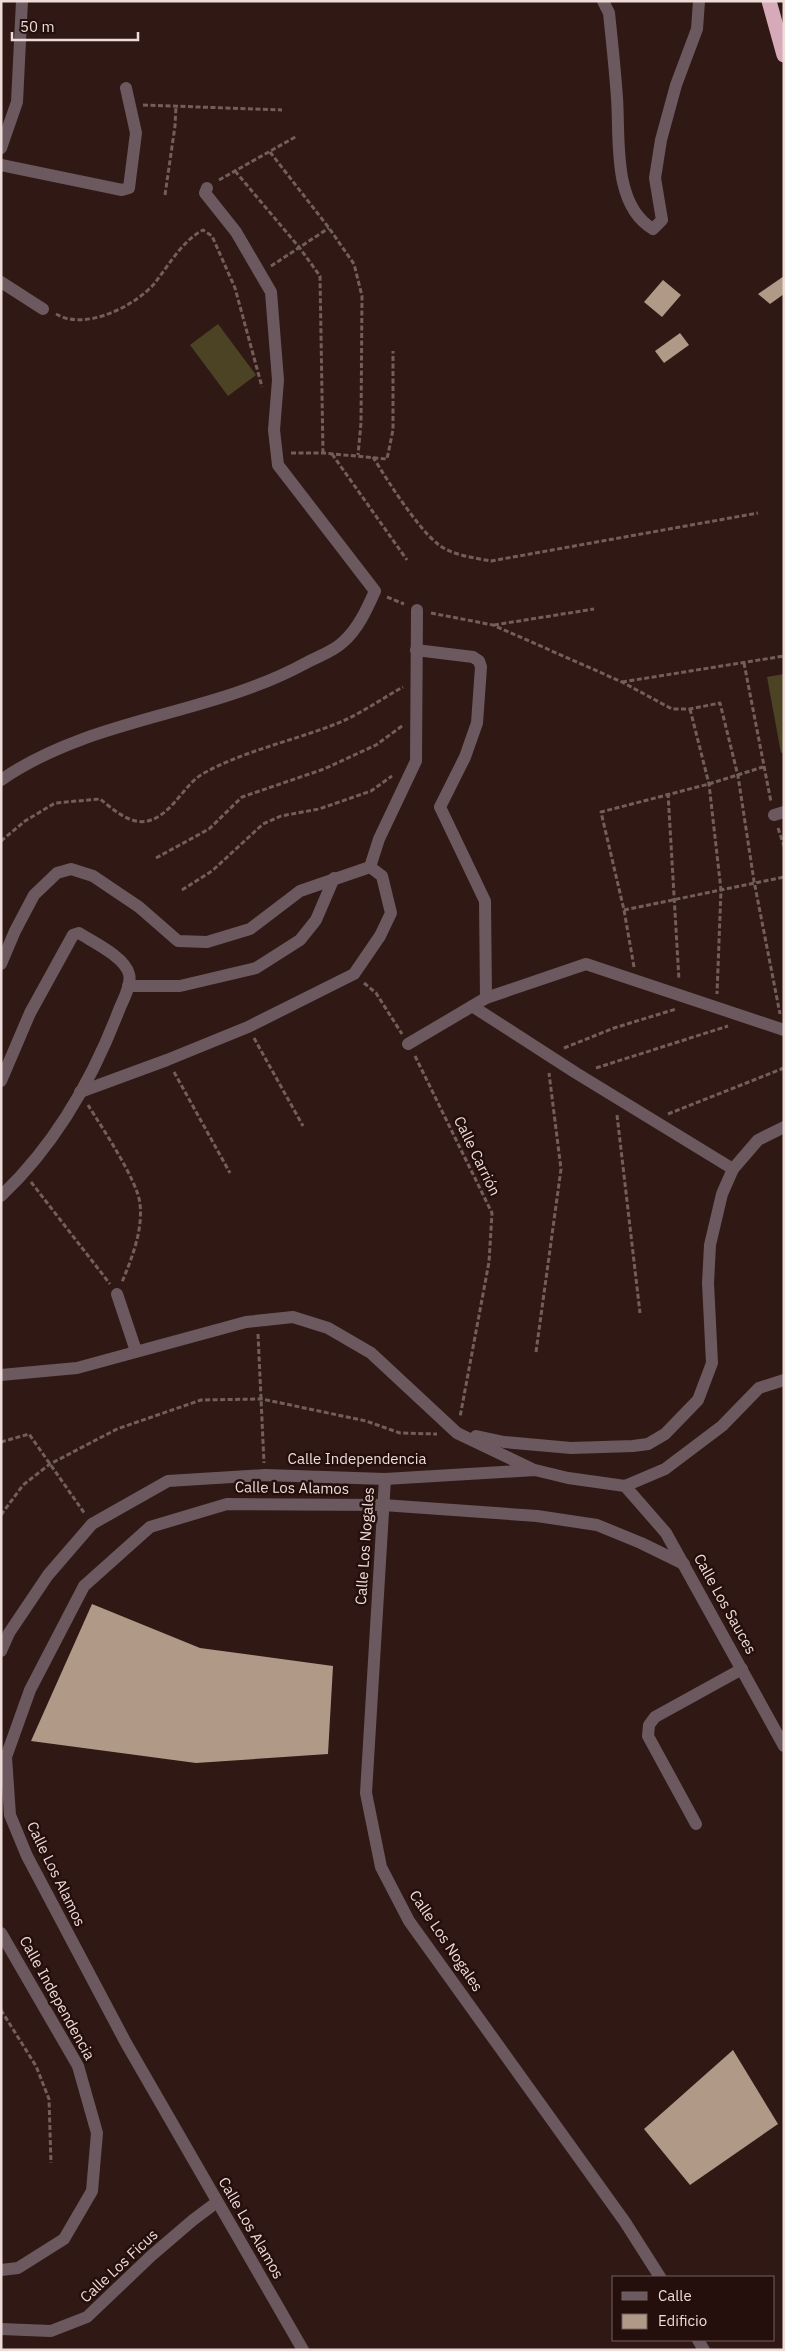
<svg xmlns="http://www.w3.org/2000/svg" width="785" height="2351" viewBox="0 0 785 2351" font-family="'IBM Plex Sans',sans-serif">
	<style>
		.green { fill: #4c4324 }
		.building { fill: #b09986 }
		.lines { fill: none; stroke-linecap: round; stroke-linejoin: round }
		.path { stroke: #735e5b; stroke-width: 3; stroke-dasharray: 5 2.5; stroke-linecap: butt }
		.minor { stroke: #6b595f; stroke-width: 12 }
		.highway { stroke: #d6aab9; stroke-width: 15 }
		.labels { text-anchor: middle; stroke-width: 5; stroke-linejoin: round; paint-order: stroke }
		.street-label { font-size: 15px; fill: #eddcd9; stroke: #250f0c }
	</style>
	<rect width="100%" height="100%" fill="#301815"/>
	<!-- green -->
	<g class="green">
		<polygon points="218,324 256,375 228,396 190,345"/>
		<polygon points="784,674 784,752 781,753 767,677"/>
	</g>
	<!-- building -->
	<g class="building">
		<polygon points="784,276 784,294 770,304 758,294"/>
		<polygon points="663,280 681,295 662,317 644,302"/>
		<polygon points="680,333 689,345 664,363 655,351"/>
		<polygon points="92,1604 200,1648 333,1666 328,1754 196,1763 31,1741"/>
		<polygon points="733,2050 778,2124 690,2185 644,2129"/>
	</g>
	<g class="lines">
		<!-- path -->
		<g class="path">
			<polyline points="143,105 282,110"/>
			<polyline points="270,152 329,228 354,264 362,296 361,423 358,455"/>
			<polyline points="235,171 299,247 320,276 323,453"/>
			<polyline points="219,180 297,136"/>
			<polyline points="165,195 175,126 176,106"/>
			<polyline points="271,266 329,228"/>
			<path d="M56 314C60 316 66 319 70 319 98 324 136 304 154 284 169 265 182 241 203 230L212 236 235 288 262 387"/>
			<polyline points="291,453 323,453 387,459 393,430 393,351"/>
			<polyline points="332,454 407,560"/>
			<path d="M373 457C387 480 418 529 439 545 452 555 475 558 491 561L758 513"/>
			<polyline points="387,597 404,604"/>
			<polyline points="431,613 493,625 622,682 672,709 690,709 720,703 738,776 754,881 780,1014"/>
			<polyline points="494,625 594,609"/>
			<polyline points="744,663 771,802"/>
			<polyline points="622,682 784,656"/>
			<polyline points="690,709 709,784 721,890 717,994"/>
			<polyline points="668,793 679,980"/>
			<polyline points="778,828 784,846"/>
			<path d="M1 841 25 821 55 803 100 799C114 810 132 827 151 820 174 812 184 784 204 773 248 749 298 740 343 721 363 712 383 698 403 687"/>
			<polyline points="156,858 209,829 242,797 324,769 376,745 402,726"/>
			<polyline points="182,890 212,871 263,824 281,816 319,809 371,791 392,776"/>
			<polyline points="624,910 784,877"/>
			<polyline points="634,967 624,910 601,812 709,784 763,767"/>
			<polyline points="364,983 376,993 402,1034"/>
			<polyline points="254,1038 303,1126"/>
			<polyline points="564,1048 614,1028 676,1009"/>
			<polyline points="415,1056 492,1213 489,1262 460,1417"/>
			<polyline points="596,1068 728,1026"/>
			<polyline points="174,1072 230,1173"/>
			<path d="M88 1105C101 1126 138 1181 140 1204 143 1230 132 1258 122 1282"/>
			<polyline points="668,1114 784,1068"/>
			<polyline points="617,1115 640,1313"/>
			<polyline points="31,1182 110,1284"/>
			<polyline points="258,1334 264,1463"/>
			<polyline points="536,1352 561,1169 549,1073"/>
			<polyline points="1,1442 29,1434 85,1514"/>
			<polyline points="1,1515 23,1485 50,1464 117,1429 201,1400 262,1399 366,1421 400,1433 437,1434"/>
			<polyline points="1,2010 36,2066 49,2099 51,2163"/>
		</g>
		<!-- minor -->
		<g class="minor">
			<path d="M603 1 609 13C612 41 615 70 617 98 620 139 612 205 653 229L662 220 655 178 661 140 676 85 697 29 699 1"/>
			<polyline points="1,148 17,102 22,1"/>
			<polyline points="1,165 122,190 129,188 136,133 126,88"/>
			<polyline points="1,282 43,309"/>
			<polyline points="416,650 473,657 479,661 481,667 477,723 465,757 440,807 485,901 486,998"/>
			<path d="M1 780C92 717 208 716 304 664 316 657 333 652 343 642 358 629 367 609 375 591L278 465 274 430 278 380 271 292 236 232 205 193 207 188"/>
			<polyline points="774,815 784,812"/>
			<polyline points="370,867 379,839 416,761 417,610"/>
			<polyline points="1,964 15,931 34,895 57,873 71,869 93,876 139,907 178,941 207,942 250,929 300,891 370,867 382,876 391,913 380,936 354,974 248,1027 167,1060 80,1092"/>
			<polyline points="128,986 180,986 256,968 300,940 316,920 334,878"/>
			<polyline points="472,1006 576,1073 733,1169"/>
			<polyline points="408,1044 486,998 586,964 784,1030"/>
			<path d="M1 1081 30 1013 73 935 79 933C93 942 125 957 129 974 132 985 123 1000 119 1010 93 1078 54 1146 1 1196"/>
			<polyline points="117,1294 136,1351"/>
			<polyline points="1,1375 77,1368 246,1322 293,1317 328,1328 371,1353 457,1433 532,1469"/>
			<polyline points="476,1436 504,1442 571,1448 633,1446 648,1444 665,1434 698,1400 712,1363 708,1283 710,1245 722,1194 733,1169 758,1140 784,1127"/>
			<polyline points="385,1479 366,1793 381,1867 409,1921 625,2222 660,2277"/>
			<polyline points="625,1486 666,1533 784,1746"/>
			<polyline points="1,1651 9,1633 48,1575 92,1524 168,1481 265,1475 385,1479 535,1470 568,1478 625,1486 665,1469 722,1426 759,1388 784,1380"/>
			<polyline points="696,1824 648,1736 649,1725 655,1717 742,1669"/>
			<polyline points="1,1933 78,2066 97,2133 92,2191 64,2239 18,2268 1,2270"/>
			<polyline points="1,2329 51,2331 87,2317 151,2256 193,2220 217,2202"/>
			<polyline points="698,2340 704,2350"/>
			<polyline points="303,2350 126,2043 27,1856 10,1815 6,1757 30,1690 84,1586 150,1527 227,1504 383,1505 537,1516 597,1525 641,1543 684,1564"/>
		</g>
		<!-- highway -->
		<polyline class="highway" points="769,1 784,55"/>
	</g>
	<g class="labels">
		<!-- street labels -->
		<g class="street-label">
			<text transform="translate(477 1156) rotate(64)" y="5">Calle Carrión</text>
			<text x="357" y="1464">Calle Independencia</text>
			<text transform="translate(292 1488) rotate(1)" y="5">Calle Los Alamos</text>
			<text transform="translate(365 1546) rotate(-86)" y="5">Calle Los Nogales</text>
			<text transform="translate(725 1604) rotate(61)" y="5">Calle Los Sauces</text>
			<text transform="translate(56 1874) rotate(64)" y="5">Calle Los Alamos</text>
			<text transform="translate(446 1941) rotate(56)" y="5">Calle Los Nogales</text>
			<text transform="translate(57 1998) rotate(61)" y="5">Calle Independencia</text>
			<text transform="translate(251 2228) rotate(60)" y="5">Calle Los Alamos</text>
			<text transform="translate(119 2266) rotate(-43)" y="5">Calle Los Ficus</text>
		</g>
	</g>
	<!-- border -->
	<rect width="785" height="2351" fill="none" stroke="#eddcd9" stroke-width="5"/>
	<!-- legend -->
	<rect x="612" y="2276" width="162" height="65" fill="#250f0c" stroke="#75615e"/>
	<rect x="622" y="2292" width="25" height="8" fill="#6b595f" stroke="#75615e"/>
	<text x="658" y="2301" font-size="15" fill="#eddcd9">Calle</text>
	<rect x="622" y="2314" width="25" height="15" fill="#b09986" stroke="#75615e"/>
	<text x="658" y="2326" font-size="15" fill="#eddcd9">Edificio</text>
	<!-- scale -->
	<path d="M12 32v8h126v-8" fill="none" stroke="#eddcd9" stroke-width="2.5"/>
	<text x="20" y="32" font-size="15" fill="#eddcd9" stroke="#250f0c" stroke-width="4" paint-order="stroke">50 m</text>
</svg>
